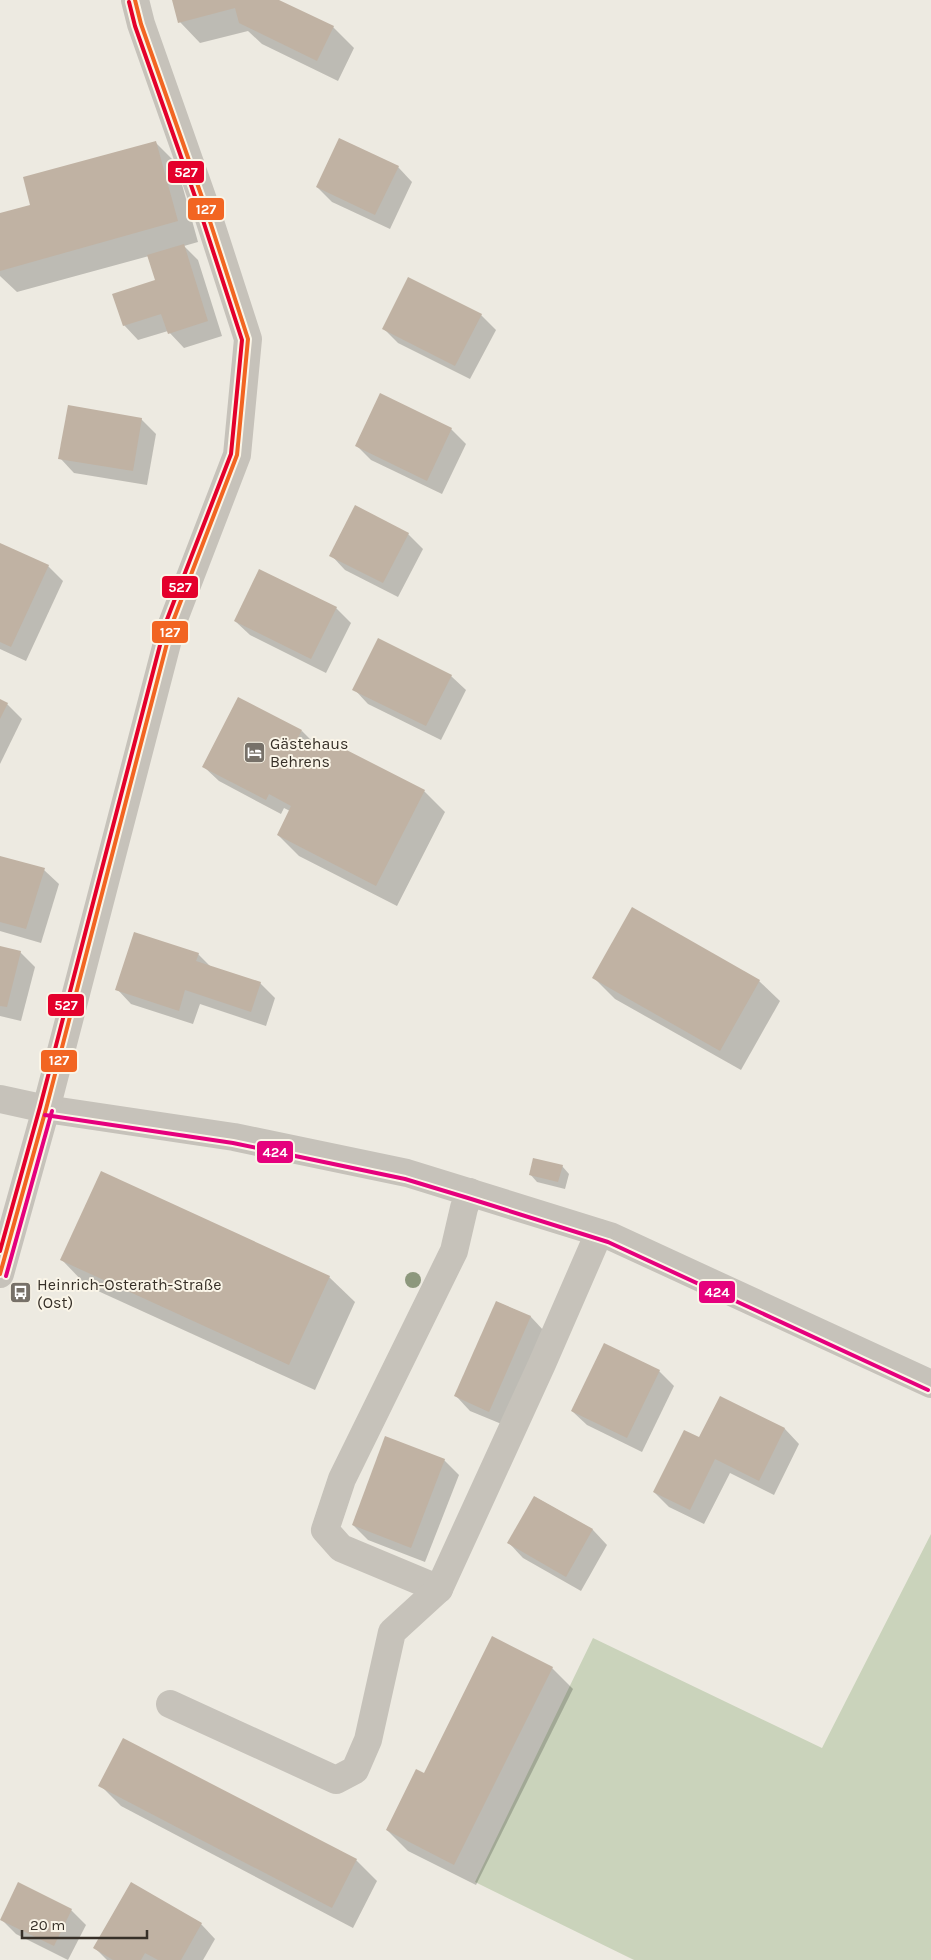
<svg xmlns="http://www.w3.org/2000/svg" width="931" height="1960" viewBox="0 0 931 1960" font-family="Karla,sans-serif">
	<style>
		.green { fill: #cad3bb }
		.shadow { fill: #0003 }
		.building { fill: #c0b2a3 }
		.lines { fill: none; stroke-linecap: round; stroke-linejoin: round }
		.minor { stroke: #c6c2ba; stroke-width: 28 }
		.bus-1-casing { stroke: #faf5e8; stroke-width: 8 }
		.bus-2-casing { stroke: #faf5e8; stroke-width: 8 }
		.bus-3-casing { stroke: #faf5e8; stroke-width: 8 }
		.bus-1 { stroke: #f26522; stroke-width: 4 }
		.bus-2 { stroke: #e5007d; stroke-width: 4 }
		.bus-3 { stroke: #e4002b; stroke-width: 4 }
		.tree { fill: #8d987d }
		.labels { text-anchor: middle; stroke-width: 4; stroke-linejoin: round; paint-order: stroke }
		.poi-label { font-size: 16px; fill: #373028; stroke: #faf5e8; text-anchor: start }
		.line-badge { stroke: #faf5e8; stroke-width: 2 }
		.badge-label { font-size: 14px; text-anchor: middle; font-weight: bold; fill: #fff }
	</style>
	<rect width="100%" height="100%" fill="#edeae1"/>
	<!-- green -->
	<polygon class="green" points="931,1534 931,1960 634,1960 475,1882 593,1638 822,1748"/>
	<!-- shadow -->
	<g class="shadow">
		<polygon points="173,0 276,0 333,27 354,48 338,81 262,44 248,31 200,43 180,22"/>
		<polygon points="155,142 176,163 198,242 184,246 198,260 222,336 184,348 168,331 138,340 124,325 157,281 149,256 17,292 0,276 0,215 31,206"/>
		<polygon points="398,167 412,182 390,229 332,202 317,187"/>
		<polygon points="481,315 496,330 470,379 398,343 383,328"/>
		<polygon points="141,419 156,434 147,485 74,473 60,458"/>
		<polygon points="451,429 466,444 442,494 371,460 357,446"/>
		<polygon points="408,534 423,549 398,597 345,570 331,555"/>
		<polygon points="0,544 48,566 63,581 26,661 0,649"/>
		<polygon points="336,608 351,623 326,673 250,635 235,621"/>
		<polygon points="451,676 466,690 441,740 368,704 354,689"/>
		<polygon points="0,701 7,704 22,719 0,764"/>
		<polygon points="302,731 316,745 315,748 424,791 445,812 397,906 299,856 278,835 290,811 284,808 281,814 219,781 204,767"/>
		<polygon points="0,857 44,870 59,884 41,943 0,931"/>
		<polygon points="0,947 20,952 35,967 21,1021 0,1016"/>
		<polygon points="198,954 211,967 260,983 275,998 266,1026 200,1004 193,1024 131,1004 117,989"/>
		<polygon points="594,978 759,981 780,1001 741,1070 615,999"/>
		<polygon points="562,1166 569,1174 565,1189 537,1182 530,1174"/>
		<polygon points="62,1260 329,1277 355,1302 315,1390 87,1286"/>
		<polygon points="497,1302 531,1317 545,1332 504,1425 470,1411 456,1396"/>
		<polygon points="659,1371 674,1386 642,1452 587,1425 572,1411"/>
		<polygon points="720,1398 785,1429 799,1444 774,1495 730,1473 704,1524 669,1507 654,1492 700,1439"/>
		<polygon points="444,1460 459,1475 425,1562 368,1540 353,1525"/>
		<polygon points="535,1497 593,1530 607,1545 581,1591 523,1558 509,1543"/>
		<polygon points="552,1668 573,1689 476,1885 408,1851 387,1830 425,1775"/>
		<polygon points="100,1785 356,1860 377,1881 353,1928 121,1806"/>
		<polygon points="71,1910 86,1925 68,1960 16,1934 1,1919"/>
		<polygon points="201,1924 215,1939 203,1960 107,1960 95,1948"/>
	</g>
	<!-- building -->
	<g class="building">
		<polygon points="172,0 279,0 334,26 317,61 239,23 235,8 178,23"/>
		<polygon points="339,138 399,166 375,215 316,187"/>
		<polygon points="156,141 178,221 0,271 0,213 30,205 23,177"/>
		<polygon points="184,244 208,321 168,334 161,314 123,326 112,294 155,280 147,255"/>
		<polygon points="408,277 482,314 455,366 382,329"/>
		<polygon points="380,393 452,428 427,481 355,446"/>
		<polygon points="68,405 142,418 133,471 58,459"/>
		<polygon points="355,505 409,533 383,583 329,556"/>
		<polygon points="0,543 49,565 11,647 0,642"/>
		<polygon points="259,569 337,607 311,659 234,621"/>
		<polygon points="378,638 452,675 426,726 352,690"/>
		<polygon points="238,697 302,730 298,738 320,749 325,739 425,790 376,886 277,835 291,806 269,794 266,800 202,767"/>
		<polygon points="0,699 8,703 0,719"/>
		<polygon points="0,856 45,868 26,929 0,922"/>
		<polygon points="632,907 760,980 720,1051 592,978"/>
		<polygon points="134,932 199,953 196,961 261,982 251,1012 185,990 179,1011 115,990"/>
		<polygon points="0,946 21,951 7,1007 0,1006"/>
		<polygon points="533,1158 563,1165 558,1182 529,1175"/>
		<polygon points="101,1171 330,1276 289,1365 60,1260"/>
		<polygon points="496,1301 531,1316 489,1412 454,1396"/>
		<polygon points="604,1343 660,1370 627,1438 571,1411"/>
		<polygon points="720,1396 785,1428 759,1481 715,1459 690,1510 653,1492 684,1430 699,1437"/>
		<polygon points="385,1436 445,1459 411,1548 352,1525"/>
		<polygon points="534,1496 593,1529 566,1577 507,1543"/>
		<polygon points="492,1636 553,1667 454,1865 386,1830 416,1769 424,1773"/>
		<polygon points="123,1738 357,1859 332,1908 98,1786"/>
		<polygon points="18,1882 72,1909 54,1946 0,1920"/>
		<polygon points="131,1882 202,1923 181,1960 158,1960 145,1953 141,1960 113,1960 93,1948"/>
	</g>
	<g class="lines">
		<!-- minor -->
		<g class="minor">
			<polyline points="0,1099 46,1109 234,1137 407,1173 610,1236 931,1384"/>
			<polyline points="0,1274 46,1109 172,624 237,455 248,339 204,203 141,24 135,0"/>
			<polyline points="439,1589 341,1548 325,1530 342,1479 454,1251 464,1208 470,1192"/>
			<polyline points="170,1704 336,1780 355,1770 368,1740 392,1632 439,1589 542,1364 599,1233"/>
		</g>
		<defs>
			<polyline id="bus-1" points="0,1274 46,1109 172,624 237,455 248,339 204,203 141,24 135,0"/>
			<g id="bus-2">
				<polyline points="45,1115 233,1143 405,1179 468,1198 608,1242 928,1390"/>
				<polyline points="6,1276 52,1111"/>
			</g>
			<polyline id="bus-3" points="0,1251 40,1107 166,622 231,454 242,340 198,205 135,26 129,2"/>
		</defs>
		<!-- bus-1 casing -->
		<use href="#bus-1" class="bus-1-casing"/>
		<!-- bus-2 casing -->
		<use href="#bus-2" class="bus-2-casing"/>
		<!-- bus-3 casing -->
		<use href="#bus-3" class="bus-3-casing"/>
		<!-- bus-1 -->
		<use href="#bus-1" class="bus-1"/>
		<!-- bus-2 -->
		<use href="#bus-2" class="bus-2"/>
		<!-- bus-3 -->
		<use href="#bus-3" class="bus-3"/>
	</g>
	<!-- trees -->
	<circle class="tree" cx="413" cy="1280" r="8"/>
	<!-- icons -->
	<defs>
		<symbol id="hotel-square" viewBox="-11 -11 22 22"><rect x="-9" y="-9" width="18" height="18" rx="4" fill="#777169" stroke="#faf5e8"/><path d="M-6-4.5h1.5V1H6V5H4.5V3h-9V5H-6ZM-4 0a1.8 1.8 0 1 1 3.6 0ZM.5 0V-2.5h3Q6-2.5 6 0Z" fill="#fff"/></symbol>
		<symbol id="bus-square" viewBox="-11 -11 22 22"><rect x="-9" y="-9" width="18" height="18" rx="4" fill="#777169" stroke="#faf5e8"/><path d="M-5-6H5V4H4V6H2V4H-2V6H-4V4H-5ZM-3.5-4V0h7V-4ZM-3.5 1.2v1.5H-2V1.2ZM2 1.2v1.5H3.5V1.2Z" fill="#fff"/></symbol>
	</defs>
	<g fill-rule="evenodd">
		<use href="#hotel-square" x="242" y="740" width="25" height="25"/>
		<use href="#bus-square" x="8" y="1280" width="25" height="25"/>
	</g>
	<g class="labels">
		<!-- poi labels -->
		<g class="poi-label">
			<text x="270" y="749">Gästehaus<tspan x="270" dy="18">Behrens</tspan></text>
			<text x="37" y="1290">Heinrich-Osterath-Straße<tspan x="37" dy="18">(Ost)</tspan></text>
		</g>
	</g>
	<g class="line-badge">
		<rect x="167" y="160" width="38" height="24" rx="5" fill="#e4002b"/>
		<rect x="187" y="197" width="38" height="24" rx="5" fill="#f26522"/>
		<rect x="161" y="575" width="38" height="24" rx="5" fill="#e4002b"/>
		<rect x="151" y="620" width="38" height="24" rx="5" fill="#f26522"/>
		<rect x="47" y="993" width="38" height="24" rx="5" fill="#e4002b"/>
		<rect x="40" y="1049" width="38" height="24" rx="5" fill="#f26522"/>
		<rect x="256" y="1140" width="38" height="24" rx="5" fill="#e5007d"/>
		<rect x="698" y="1280" width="38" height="24" rx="5" fill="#e5007d"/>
	</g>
	<g class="badge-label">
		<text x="186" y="177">527</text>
		<text x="206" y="214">127</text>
		<text x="180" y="592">527</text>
		<text x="170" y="637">127</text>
		<text x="66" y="1010">527</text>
		<text x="59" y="1065">127</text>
		<text x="275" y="1157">424</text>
		<text x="717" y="1297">424</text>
	</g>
	<!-- scale -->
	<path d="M22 1930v8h125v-8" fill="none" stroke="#373028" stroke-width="2.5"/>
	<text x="30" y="1930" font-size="15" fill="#373028" stroke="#faf5e8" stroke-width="4" paint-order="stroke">20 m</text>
</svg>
